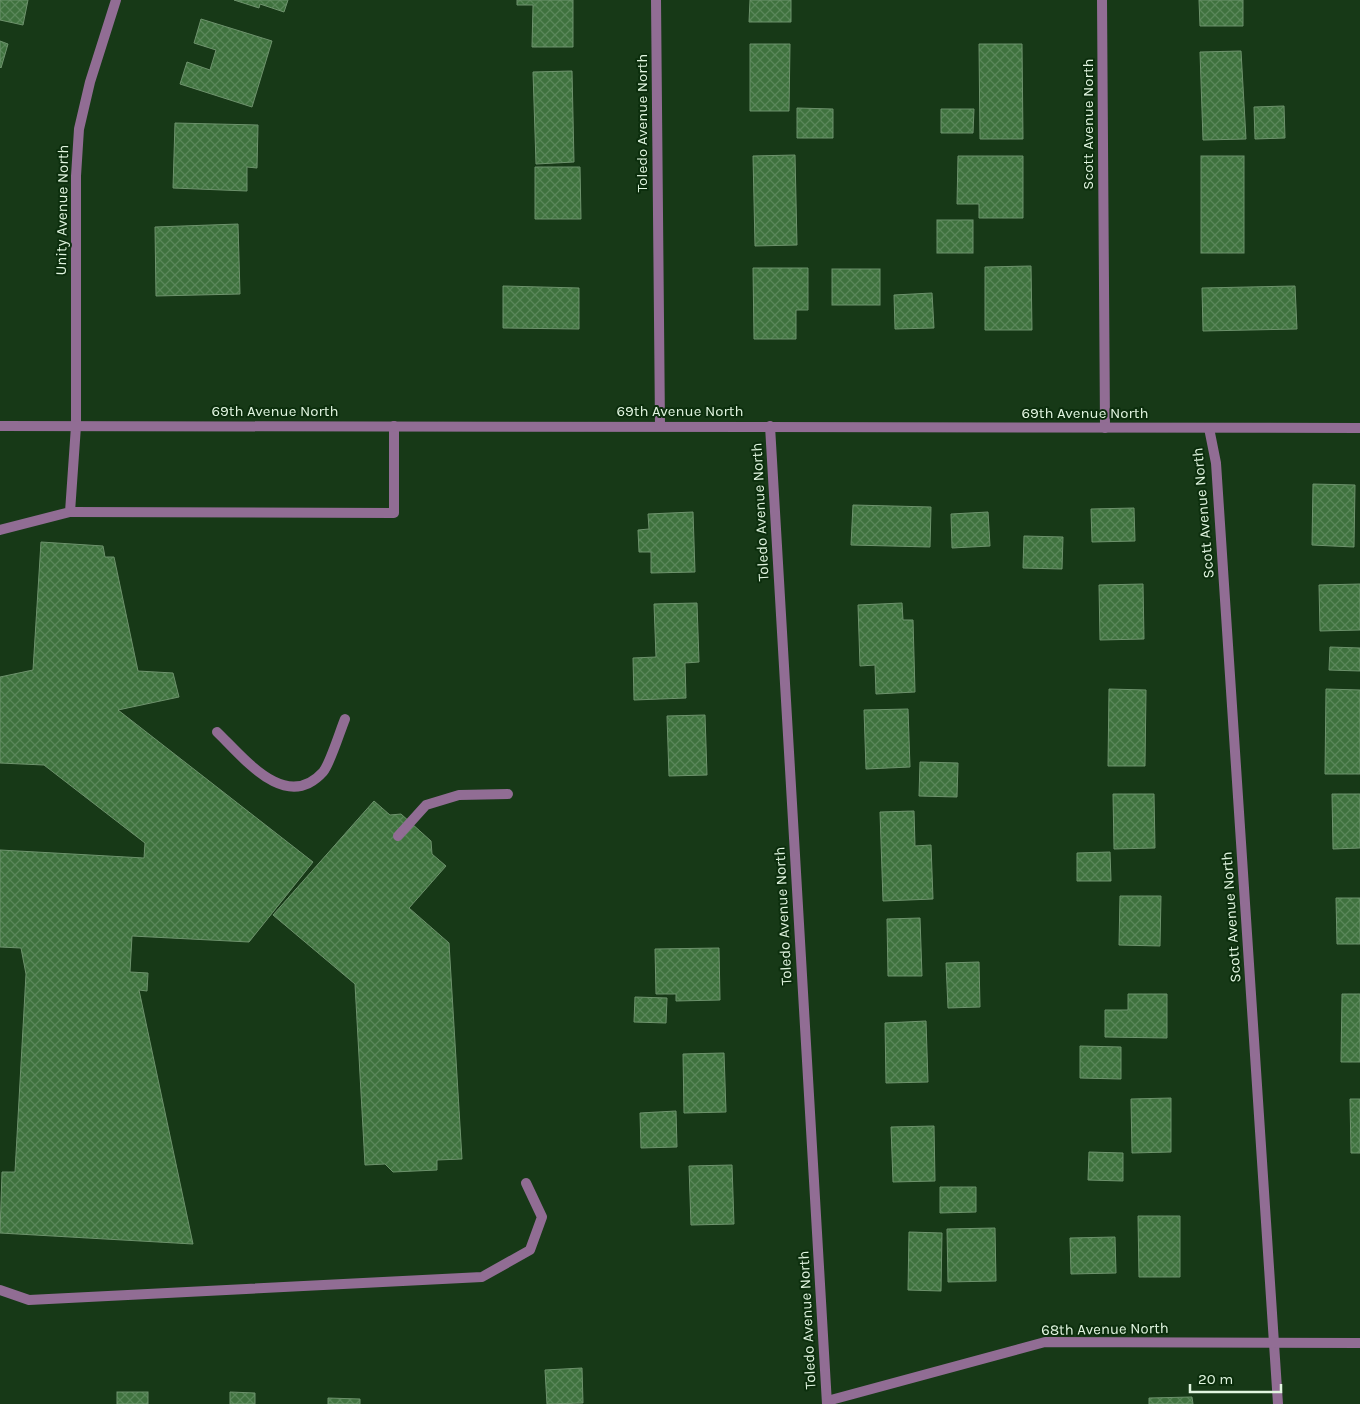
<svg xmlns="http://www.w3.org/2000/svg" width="1360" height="1404" viewBox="0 0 1360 1404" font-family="Karla,sans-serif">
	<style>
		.building { fill: url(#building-cross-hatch); stroke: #6d926c }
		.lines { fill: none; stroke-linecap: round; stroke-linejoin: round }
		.service { stroke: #916d94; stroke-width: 10 }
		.minor { stroke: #916d94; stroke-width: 10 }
		.tertiary { stroke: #916d94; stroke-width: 10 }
		.labels { text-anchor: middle; stroke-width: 4; stroke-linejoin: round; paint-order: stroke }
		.street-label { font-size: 15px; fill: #e1f5e0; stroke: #0c2e0d }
	</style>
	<defs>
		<pattern id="building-cross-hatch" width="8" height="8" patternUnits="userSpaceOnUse" patternTransform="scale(1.25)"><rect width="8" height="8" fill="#3f723e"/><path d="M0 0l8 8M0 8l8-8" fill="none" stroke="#5a875a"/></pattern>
	</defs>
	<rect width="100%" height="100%" fill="#173917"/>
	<!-- building -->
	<g class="building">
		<polygon points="0,0 28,0 23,25 0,20"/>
		<polygon points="234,0 288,0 284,12 260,4 259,8"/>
		<polygon points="517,0 573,0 573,47 532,47 533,5 517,5"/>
		<polygon points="750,0 791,0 791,22 749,22"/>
		<polygon points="1199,0 1243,0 1243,26 1200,26"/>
		<polygon points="201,19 272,41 252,107 180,84 187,62 210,70 216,50 194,43"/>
		<polygon points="0,41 8,44 1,68 0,67"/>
		<polygon points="750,44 790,44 789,111 750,111"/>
		<polygon points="979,44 1022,44 1023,139 980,139"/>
		<polygon points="1241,51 1246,139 1203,140 1200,52"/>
		<polygon points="572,71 574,162 536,164 533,72"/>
		<polygon points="1284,106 1285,138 1255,139 1254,107"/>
		<polygon points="797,108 833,109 833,138 797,138"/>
		<polygon points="941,109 974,109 973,133 941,133"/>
		<polygon points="175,123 258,125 257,168 247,167 247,191 173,188"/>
		<polygon points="795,155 797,245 755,246 753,156"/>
		<polygon points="958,156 1023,156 1023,218 979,218 979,204 957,204"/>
		<rect x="1201" y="156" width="43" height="97"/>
		<polygon points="535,167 580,167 581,219 535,219"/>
		<rect x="937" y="220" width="36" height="33"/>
		<polygon points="238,224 240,294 156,296 155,227"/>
		<polygon points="1031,266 1032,330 985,330 985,267"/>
		<polygon points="753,268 808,268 808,310 796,310 796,339 754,339"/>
		<rect x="832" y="269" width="48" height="36"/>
		<polygon points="503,286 579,288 579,329 503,328"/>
		<polygon points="1295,286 1297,329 1203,331 1202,288"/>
		<polygon points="932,293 934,328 895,329 894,295"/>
		<polygon points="1313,484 1355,485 1354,547 1312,545"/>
		<polygon points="853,505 931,507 930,547 851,545"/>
		<polygon points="1134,508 1135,541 1092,542 1091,509"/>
		<polygon points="693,512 695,572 651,573 651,552 639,552 638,530 649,529 648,514"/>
		<polygon points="988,512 990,546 952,548 951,514"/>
		<polygon points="1024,536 1063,537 1062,569 1023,568"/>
		<polygon points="41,542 103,546 105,557 114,557 138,671 173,673 179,697 118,710 313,862 249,942 132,936 130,972 148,973 147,991 139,990 193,1244 0,1233 2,1172 15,1172 26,974 21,948 0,947 0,850 144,858 145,843 44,765 0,763 0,677 33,670"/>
		<polygon points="1143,584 1144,639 1100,640 1099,585"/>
		<polygon points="1360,584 1360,630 1320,631 1319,585"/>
		<polygon points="697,603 699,662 685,663 686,698 634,700 633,658 656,657 654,604"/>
		<polygon points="902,603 903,620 913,620 915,692 876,694 875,665 860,666 858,605"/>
		<polygon points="1330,647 1360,648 1360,671 1329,670"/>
		<polygon points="1109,689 1146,690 1145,766 1108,766"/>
		<polygon points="1326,689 1360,690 1360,774 1325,774"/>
		<polygon points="908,709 910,767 866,769 864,710"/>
		<polygon points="705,715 707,775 669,776 667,716"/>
		<polygon points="920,762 958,763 957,797 919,796"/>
		<polygon points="1113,794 1154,794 1155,848 1114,849"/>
		<polygon points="1332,794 1360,794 1360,848 1333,849"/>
		<polygon points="374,801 390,815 401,814 431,841 432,854 446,866 409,908 449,943 462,1159 437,1160 437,1170 393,1172 385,1164 365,1165 355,984 273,915"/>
		<polygon points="914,811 915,846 931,845 933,899 883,901 880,812"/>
		<polygon points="1110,852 1111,881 1077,881 1077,853"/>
		<polygon points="1120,896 1161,896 1160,946 1119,945"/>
		<polygon points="1336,898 1360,898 1360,944 1337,944"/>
		<polygon points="920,918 922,976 888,976 887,919"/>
		<polygon points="719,948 720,1000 676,1001 676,994 656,994 655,949"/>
		<polygon points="979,962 980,1007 948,1008 946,963"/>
		<polygon points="1128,994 1167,994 1167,1038 1105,1037 1105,1010 1128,1010"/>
		<polygon points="1342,994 1360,994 1360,1062 1341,1062"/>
		<polygon points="635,997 667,998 666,1023 634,1022"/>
		<polygon points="926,1021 928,1082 886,1083 885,1023"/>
		<polygon points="1080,1046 1121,1047 1121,1079 1080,1078"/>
		<polygon points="724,1053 726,1112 684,1113 683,1054"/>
		<polygon points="1171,1098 1171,1152 1132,1153 1131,1099"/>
		<polygon points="1350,1099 1360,1099 1360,1153 1351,1153"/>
		<polygon points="676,1111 677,1147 641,1148 640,1113"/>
		<polygon points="934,1126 935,1181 893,1182 891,1127"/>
		<polygon points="1089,1152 1123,1153 1123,1181 1088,1180"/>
		<polygon points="732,1165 734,1224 691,1225 689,1166"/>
		<polygon points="940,1187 976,1187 976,1212 940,1213"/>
		<polygon points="1138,1216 1180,1216 1180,1277 1139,1277"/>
		<polygon points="995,1228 996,1281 948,1282 947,1229"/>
		<polygon points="909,1232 942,1233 941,1291 908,1290"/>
		<polygon points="1115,1237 1116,1273 1071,1274 1070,1238"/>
		<polygon points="582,1368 583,1403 547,1404 545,1370"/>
		<rect x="117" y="1392" width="31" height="12"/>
		<polygon points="230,1392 255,1393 255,1404 230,1404"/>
		<polygon points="1192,1397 1193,1404 1149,1404 1149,1398"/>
		<polygon points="328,1398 360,1399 360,1404 328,1404"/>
	</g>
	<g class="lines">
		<!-- service -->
		<g class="service">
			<polyline points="70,512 394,513 394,426"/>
			<polyline points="0,530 70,512 76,426"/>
			<path d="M217 732C244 758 286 813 323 772 330 764 340 731 345 719"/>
			<polyline points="398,836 426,805 459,795 508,794"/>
			<polyline points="0,1290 29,1300 482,1277 530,1250 542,1217 526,1183"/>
		</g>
		<!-- minor -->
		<g class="minor">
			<polyline points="656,0 660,426"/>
			<polyline points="1102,0 1105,428"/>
			<polyline points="76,426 76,176 79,129 90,82 116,0"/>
			<polyline points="770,426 827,1404"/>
			<polyline points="1209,428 1216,463 1278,1404"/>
			<polyline points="827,1401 1045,1342 1360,1343"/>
		</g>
		<!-- tertiary -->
		<polyline class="tertiary" points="0,426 1360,428"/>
	</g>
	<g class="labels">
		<!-- street labels -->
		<g class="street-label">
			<text transform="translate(642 123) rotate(-90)" y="5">Toledo Avenue North</text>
			<text transform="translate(1088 124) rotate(-90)" y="5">Scott Avenue North</text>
			<text transform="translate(62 210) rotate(-89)" y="5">Unity Avenue North</text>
			<text x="275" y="416">69th Avenue North</text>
			<text x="680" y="416">69th Avenue North</text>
			<text x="1085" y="418">69th Avenue North</text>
			<text transform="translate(760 512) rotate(-93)" y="5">Toledo Avenue North</text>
			<text transform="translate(1203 513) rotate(-95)" y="5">Scott Avenue North</text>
			<text transform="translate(783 916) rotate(-93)" y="5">Toledo Avenue North</text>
			<text transform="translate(1231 917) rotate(-94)" y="5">Scott Avenue North</text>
			<text transform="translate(807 1320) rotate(-93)" y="5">Toledo Avenue North</text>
			<text transform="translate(1105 1329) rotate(-1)" y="5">68th Avenue North</text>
		</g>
	</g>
	<!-- scale -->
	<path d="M1190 1384v8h91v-8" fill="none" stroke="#e1f5e0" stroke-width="2.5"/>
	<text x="1198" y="1384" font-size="15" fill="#e1f5e0" stroke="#0c2e0d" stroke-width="4" paint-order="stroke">20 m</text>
</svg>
